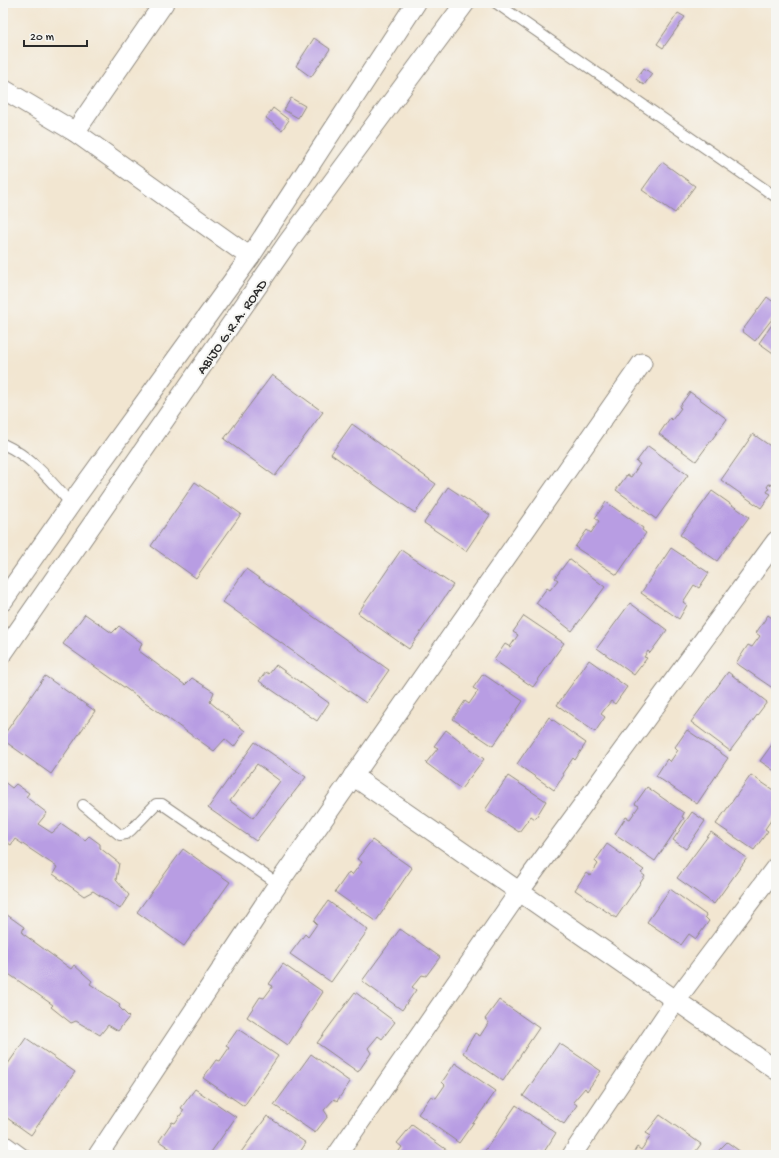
<svg xmlns="http://www.w3.org/2000/svg" width="779" height="1158" viewBox="0 0 779 1158" font-family="'Gochi Hand',sans-serif">
	<style>
		.building { fill: #b89de3; fill-rule: evenodd }
		.lines { fill: none; stroke-linecap: round; stroke-linejoin: round }
		.lane-casing { stroke: #8e887e; stroke-width: 12 }
		.street-casing { stroke: #8e887e; stroke-width: 21 }
		.lane { stroke: #fff; stroke-width: 10 }
		.street { stroke: #fff; stroke-width: 19 }
		.labels { text-anchor: middle; stroke-width: 4; stroke-linejoin: round; paint-order: stroke }
		.street-label { font-size: 14px; fill: #2b2b2b; stroke: #f6f6f2 }
	</style>
	<rect width="100%" height="100%" fill="#f6f6f2"/>
	<filter id="ink" filterUnits="userSpaceOnUse"><feTurbulence type="fractalNoise" baseFrequency=".025" numOctaves="2"/><feDisplacementMap in="SourceGraphic" scale="8" xChannelSelector="R" yChannelSelector="G"/><feConvolveMatrix kernelMatrix="1 2 1 2 8 2 1 2 1" color-interpolation-filters="sRGB"/></filter>
	<filter id="wash" filterUnits="userSpaceOnUse"><feTurbulence type="fractalNoise" baseFrequency=".012" numOctaves="4" result="noise"/><feDisplacementMap in="SourceGraphic" scale="16" xChannelSelector="R" yChannelSelector="G"/><feGaussianBlur stdDeviation="0.9" result="paint"/><feColorMatrix in="noise" values="0 0 0 0 0 0 0 0 0 0 0 0 0 0 0 0 0 1.4 0 .05"/><feComposite in="paint" operator="in"/></filter>
	<g filter="url(#wash)">
		<rect width="100%" height="100%" fill="#f2e6d1"/>
		<g id="blocks">
			<!-- building -->
			<g class="building">
				<polygon points="678,13 685,17 663,48 657,44"/>
				<polygon points="314,38 330,49 311,77 296,66"/>
				<polygon points="644,68 652,74 644,85 636,79"/>
				<polygon points="291,98 305,106 298,118 284,110"/>
				<polygon points="273,108 289,120 282,130 266,118"/>
				<polygon points="662,162 695,186 675,213 642,190"/>
				<polygon points="767,297 776,304 776,314 755,341 742,331"/>
				<polygon points="776,319 776,355 759,343"/>
				<polygon points="272,375 323,412 275,476 224,439"/>
				<polygon points="690,392 727,419 696,461 659,434 670,418 672,420 681,408 679,407"/>
				<polygon points="352,424 436,484 415,513 331,454"/>
				<polygon points="753,434 776,450 776,476 774,479 776,480 772,485 769,484 767,487 769,489 767,492 771,494 761,508 721,480"/>
				<polygon points="648,446 688,475 656,519 616,490 627,475 631,477 640,464 636,462"/>
				<polygon points="195,482 241,514 196,578 151,546"/>
				<polygon points="448,487 490,515 466,551 424,523"/>
				<polygon points="712,491 749,517 717,561 680,535"/>
				<polygon points="606,502 643,528 642,530 646,533 617,575 575,547 587,530 591,533 599,521 595,518"/>
				<polygon points="671,548 709,573 699,588 694,585 683,602 687,605 679,619 641,593"/>
				<polygon points="401,550 453,585 409,649 358,613"/>
				<polygon points="569,559 605,587 572,631 536,603 547,588 550,590 558,580 555,578"/>
				<polygon points="246,569 389,670 366,703 223,602"/>
				<polygon points="630,603 667,630 650,653 648,651 644,657 647,658 634,675 597,648"/>
				<polygon points="85,614 112,633 119,626 142,643 139,651 185,685 192,678 214,692 210,702 245,731 234,747 225,739 214,751 63,644"/>
				<polygon points="768,615 776,621 776,685 774,689 736,663 748,645 752,647 760,636 756,633"/>
				<polygon points="524,616 564,643 533,687 494,660 505,644 510,647 518,635 513,632"/>
				<polygon points="589,660 627,687 615,704 611,701 601,714 605,717 595,732 557,705"/>
				<polygon points="276,665 329,703 317,721 259,681 266,672 269,674"/>
				<polygon points="728,672 767,702 730,751 691,722"/>
				<polygon points="483,674 523,701 493,746 453,719 465,701 469,704 478,691 473,688"/>
				<polygon points="45,676 95,711 51,774 3,740 3,736"/>
				<polygon points="549,717 586,743 575,760 573,758 562,774 564,775 554,790 517,764"/>
				<polygon points="446,730 484,759 461,789 426,763 438,748 434,746"/>
				<polygon points="687,730 728,758 697,804 656,776 667,759 670,762 678,750 675,747"/>
				<polygon points="776,739 776,772 760,761"/>
				<path d="M255 742 306 777 256 841 208 808ZM257 764 280 781 253 818 230 801Z"/>
				<polygon points="751,775 776,792 776,813 765,829 768,831 754,850 716,824"/>
				<polygon points="508,776 546,801 535,819 531,816 519,832 485,810"/>
				<polygon points="3,781 12,788 16,784 29,793 26,797 47,813 38,824 52,833 62,824 85,840 89,836 100,844 100,848 119,863 116,880 129,895 120,909 93,891 84,896 53,874 57,867 15,839 11,845 3,840"/>
				<polygon points="647,787 684,813 682,817 684,818 655,861 615,834 626,817 630,819 639,806 635,804"/>
				<polygon points="692,812 705,821 686,849 673,840"/>
				<polygon points="711,832 747,858 714,904 677,878"/>
				<polygon points="372,840 412,868 376,921 335,892 349,872 352,875 362,862 357,859"/>
				<polygon points="607,844 644,870 641,873 645,876 616,918 575,890 586,873 590,876 598,864 595,861"/>
				<polygon points="183,849 230,882 184,946 137,912"/>
				<polygon points="670,889 706,915 705,917 709,921 696,939 689,934 681,945 647,922"/>
				<polygon points="328,901 368,930 331,982 290,954 305,934 308,937 317,924 314,921"/>
				<polygon points="3,912 24,927 22,933 71,969 74,965 92,981 90,984 120,1004 119,1007 129,1017 118,1031 108,1025 100,1035 76,1021 71,1023 51,1007 53,1005 3,970"/>
				<polygon points="400,929 440,957 426,976 422,975 412,987 416,990 402,1010 362,981"/>
				<polygon points="283,964 323,992 288,1045 247,1017 260,997 264,998 273,986 269,984"/>
				<polygon points="355,992 395,1022 382,1039 378,1036 368,1048 371,1053 358,1072 317,1043"/>
				<polygon points="499,1000 539,1028 503,1081 463,1053 475,1033 480,1036 489,1022 485,1019"/>
				<polygon points="238,1029 278,1056 244,1106 203,1078 216,1060 220,1061 229,1048 226,1046"/>
				<polygon points="26,1038 75,1072 31,1135 3,1115 3,1071"/>
				<polygon points="559,1043 601,1071 587,1091 585,1088 573,1102 577,1105 564,1124 523,1096"/>
				<polygon points="311,1054 350,1082 337,1101 334,1099 324,1110 328,1116 315,1133 274,1105"/>
				<polygon points="455,1063 496,1091 459,1143 418,1114 431,1096 436,1098 445,1085 442,1082"/>
				<polygon points="195,1089 236,1117 209,1155 179,1155 159,1141 172,1122 175,1123 184,1110 181,1108"/>
				<polygon points="516,1105 556,1133 542,1155 539,1152 536,1155 482,1155"/>
				<polygon points="660,1115 701,1144 693,1155 632,1155 637,1147 641,1150 651,1136 646,1133"/>
				<polygon points="267,1116 306,1143 298,1155 239,1155"/>
				<polygon points="412,1125 451,1153 450,1155 396,1155 402,1147 397,1143"/>
				<polygon points="727,1142 745,1155 714,1155"/>
				<polygon points="151,1151 156,1155 148,1155"/>
			</g>
		</g>
	</g>
	<g filter="url(#ink)">
		<use href="#blocks" fill-opacity="0" stroke="#8e887e" stroke-width="1"/>
		<g class="lines">
			<defs>
				<g id="lane">
					<polyline points="496,3 776,197"/>
					<path d="M3 444C32 457 51 481 71 504"/>
					<polyline points="83,805 120,835 126,834 131,830 156,804 162,804 278,884"/>
					<polyline points="3,1139 25,1155"/>
				</g>
				<g id="street">
					<polyline points="3,89 75,132 250,257"/>
					<polyline points="75,132 164,3"/>
					<polyline points="3,601 71,504 250,257 416,3"/>
					<polyline points="3,653 288,242 465,3"/>
					<polyline points="353,776 776,1070"/>
					<polyline points="98,1155 278,884 642,363"/>
					<polyline points="337,1155 519,892 776,541"/>
					<polyline points="572,1155 676,1000 776,867"/>
				</g>
			</defs>
			<!-- lane casing -->
			<use href="#lane" class="lane-casing"/>
			<!-- street casing -->
			<use href="#street" class="street-casing"/>
			<!-- lane -->
			<use href="#lane" class="lane"/>
			<!-- street -->
			<use href="#street" class="street"/>
		</g>
	</g>
	<g class="labels">
		<!-- street labels -->
		<g class="street-label">
			<text transform="translate(231 326) rotate(-55)" y="5">ABIJO G.R.A. ROAD</text>
		</g>
	</g>
	<!-- margin -->
	<rect width="779" height="1158" fill="none" stroke="#f6f6f2" stroke-width="16"/>
	<!-- scale -->
	<path d="M24 40v6h63v-6" fill="none" stroke="#2b2b2b" stroke-width="2"/>
	<text x="30" y="40" font-size="12" fill="#2b2b2b" stroke="#f6f6f2" stroke-width="3" paint-order="stroke">20 m</text>
</svg>
